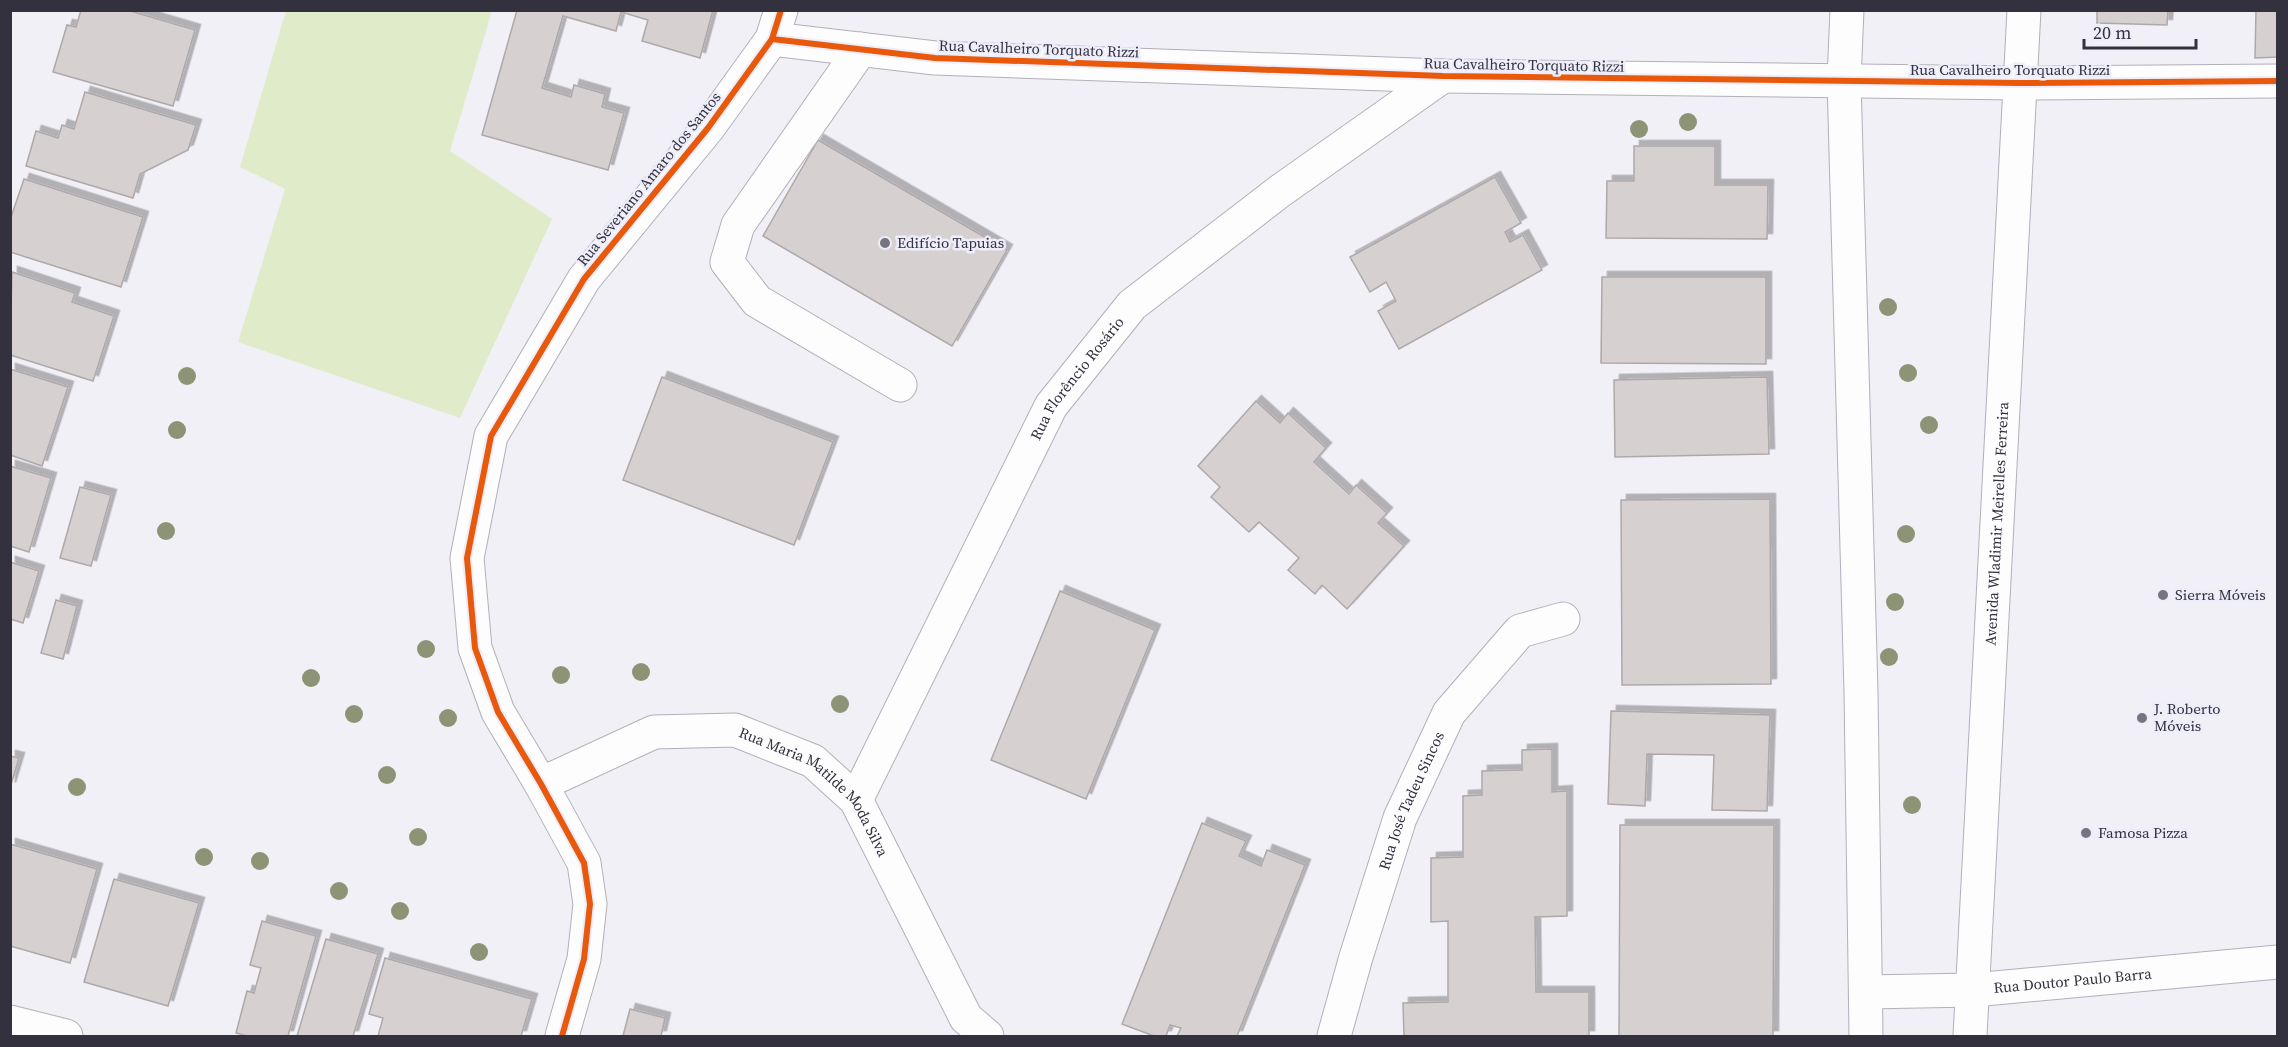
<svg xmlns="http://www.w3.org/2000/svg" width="2288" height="1047" viewBox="0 0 2288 1047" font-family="'Source Serif 4',serif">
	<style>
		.green { fill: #dfebc9 }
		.building { fill: #d7d0d1; stroke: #afa8a9; stroke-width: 1.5; filter: url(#shadow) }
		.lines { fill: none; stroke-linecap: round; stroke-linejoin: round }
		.street-casing { stroke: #b1b0b9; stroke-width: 35 }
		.secondary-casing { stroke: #b1b0b9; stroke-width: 35 }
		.street { stroke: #fdfdfe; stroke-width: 33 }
		.secondary { stroke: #fdfdfe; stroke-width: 33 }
		.cycleway-casing { stroke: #eeedfa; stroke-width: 10 }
		.cycleway { stroke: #e8590c; stroke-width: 6 }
		.tree { fill: #8c9475 }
		.poi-dot { fill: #76747f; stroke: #eeedfa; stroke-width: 2 }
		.labels { text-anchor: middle; stroke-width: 5; stroke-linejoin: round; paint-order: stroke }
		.street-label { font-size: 15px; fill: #33313e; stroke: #eeedfa }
		.poi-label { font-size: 15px; fill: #33313e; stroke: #eeedfa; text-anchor: start }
	</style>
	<defs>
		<filter id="shadow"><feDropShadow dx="5.5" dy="-5.5" stdDeviation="0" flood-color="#0004"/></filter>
	</defs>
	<rect width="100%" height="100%" fill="#f1f0f7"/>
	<!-- green -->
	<polygon class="green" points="286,11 492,11 450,151 552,219 460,418 238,342 285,189 240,167"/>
	<!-- building -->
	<g class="building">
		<polygon points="81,10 127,10 195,30 173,106 53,72 67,25 76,27"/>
		<polygon points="517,10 713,10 700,58 642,41 648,20 621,12 616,31 563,16 542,88 571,97 574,85 605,94 602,107 624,113 608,170 482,135"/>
		<polygon points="2097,10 2168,10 2167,25 2097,23"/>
		<polygon points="2256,10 2278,10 2278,57 2255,58"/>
		<polygon points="85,92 196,125 188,150 140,174 133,198 26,166 36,131 58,138 62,125 74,129"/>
		<polygon points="818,140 1007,250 952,346 763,236"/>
		<polygon points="1634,146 1715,146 1715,185 1768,185 1767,239 1606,238 1607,181 1634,181"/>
		<polygon points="1495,177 1521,223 1505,232 1510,242 1523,235 1542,270 1399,349 1378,311 1396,301 1386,282 1370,292 1350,257"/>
		<polygon points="24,179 143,217 121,287 10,252 10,220"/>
		<polygon points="12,272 75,293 72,302 114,316 93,381 10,355"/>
		<polygon points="1602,277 1766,277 1766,364 1601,363"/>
		<polygon points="10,369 68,387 42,466 10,455"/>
		<polygon points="662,377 833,442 794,545 623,480"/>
		<polygon points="1767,377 1769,454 1615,457 1614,380"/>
		<polygon points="1256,401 1280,423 1288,413 1326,448 1314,462 1349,494 1356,485 1387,513 1378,523 1404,546 1347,609 1322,585 1315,594 1288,570 1299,558 1259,522 1249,532 1211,497 1220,487 1198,466"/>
		<polygon points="10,466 51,478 29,552 10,546"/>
		<polygon points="80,487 111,495 91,566 60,558"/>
		<polygon points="1770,499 1771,684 1622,685 1621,500"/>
		<polygon points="10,562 39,571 23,623 10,619"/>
		<polygon points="1060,591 1155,630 1086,799 991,760"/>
		<polygon points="56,600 77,606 63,659 41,653"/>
		<polygon points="1611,711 1770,715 1767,811 1712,810 1714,755 1647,754 1645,806 1608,804"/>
		<polygon points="1552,749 1552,792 1567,791 1567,916 1535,917 1536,992 1589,992 1589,1036 1404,1036 1403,1003 1448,1002 1448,921 1431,922 1431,858 1463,857 1463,796 1482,795 1482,771 1522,770 1522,750"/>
		<polygon points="10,756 19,758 10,788"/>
		<polygon points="1202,823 1246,841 1239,856 1261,866 1267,850 1305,865 1237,1036 1177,1036 1181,1028 1170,1025 1166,1036 1154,1036 1122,1024"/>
		<polygon points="1620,825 1774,825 1773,1036 1619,1036"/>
		<polygon points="10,844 97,869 70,963 10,946"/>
		<polygon points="114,879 199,903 168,1006 84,982"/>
		<polygon points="262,921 316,936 288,1036 247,1036 236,1033 247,991 254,993 261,968 250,965"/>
		<polygon points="326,939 378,954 353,1036 297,1036"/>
		<polygon points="385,958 532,999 521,1036 378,1036 383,1018 369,1014"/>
		<polygon points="630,1009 665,1018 661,1036 623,1036"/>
	</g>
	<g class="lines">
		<defs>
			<g id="street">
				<polyline points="772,39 935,58 1443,76 2020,83 2278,81"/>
				<polyline points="861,49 738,225 727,262 757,301 900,385"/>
				<path id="s1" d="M541 784 654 732 735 730 813 761 856 800 966 1018 987 1036"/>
				<path id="s2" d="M856 800 1051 406 1132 305 1280 191 1443 76"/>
				<path id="s3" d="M1867 992 1973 990 2278 962"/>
				<polyline points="10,1022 66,1036"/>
				<polyline points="562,1036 584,959 590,904 584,863 541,784 498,712 475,648 467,558 491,436 584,279 708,128 772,39 781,10"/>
				<path id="s4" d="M1334 1036 1356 957 1400 818 1449 713 1520 631 1563 619"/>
			</g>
			<g id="secondary">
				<polyline points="1847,10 1844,80 1861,692 1866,1036"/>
				<path id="s5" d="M1970 1036 2024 10"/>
			</g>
		</defs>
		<!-- street casing -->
		<use href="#street" class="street-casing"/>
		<!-- secondary casing -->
		<use href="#secondary" class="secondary-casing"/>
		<!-- street -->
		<use href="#street" class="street"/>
		<!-- secondary -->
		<use href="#secondary" class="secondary"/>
		<defs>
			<g id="cycleway">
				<polyline points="772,39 935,58 1443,76 2020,83 2278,81"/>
				<polyline points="562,1036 584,959 590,904 584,863 541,784 498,712 475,648 467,558 491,436 584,279 708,128 772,39 781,10"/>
			</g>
		</defs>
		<!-- cycleway casing -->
		<use href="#cycleway" class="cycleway-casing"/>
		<!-- cycleway -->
		<use href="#cycleway" class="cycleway"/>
	</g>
	<!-- trees -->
	<g class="tree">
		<circle cx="1688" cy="122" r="9"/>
		<circle cx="1639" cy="129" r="9"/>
		<circle cx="1888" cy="307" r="9"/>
		<circle cx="1908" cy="373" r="9"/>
		<circle cx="187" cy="376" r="9"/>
		<circle cx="1929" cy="425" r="9"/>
		<circle cx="177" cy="430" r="9"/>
		<circle cx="166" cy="531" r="9"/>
		<circle cx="1906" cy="534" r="9"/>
		<circle cx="1895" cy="602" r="9"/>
		<circle cx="426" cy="649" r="9"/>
		<circle cx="1889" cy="657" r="9"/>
		<circle cx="641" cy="672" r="9"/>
		<circle cx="561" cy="675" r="9"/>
		<circle cx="311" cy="678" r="9"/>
		<circle cx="840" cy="704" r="9"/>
		<circle cx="354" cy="714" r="9"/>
		<circle cx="448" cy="718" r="9"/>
		<circle cx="387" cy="775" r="9"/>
		<circle cx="77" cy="787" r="9"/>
		<circle cx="1912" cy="805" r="9"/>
		<circle cx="418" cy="837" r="9"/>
		<circle cx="204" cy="857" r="9"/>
		<circle cx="260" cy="861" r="9"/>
		<circle cx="339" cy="891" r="9"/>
		<circle cx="400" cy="911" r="9"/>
		<circle cx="479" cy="952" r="9"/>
	</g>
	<!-- markers -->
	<g class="poi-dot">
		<circle cx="885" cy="243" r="6"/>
		<circle cx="2163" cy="595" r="6"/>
		<circle cx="2142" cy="718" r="6"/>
		<circle cx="2086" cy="833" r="6"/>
	</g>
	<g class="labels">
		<!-- street labels -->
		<g class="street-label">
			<text transform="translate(1039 49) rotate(2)" y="5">Rua Cavalheiro Torquato Rizzi</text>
			<text transform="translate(1524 65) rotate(1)" y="5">Rua Cavalheiro Torquato Rizzi</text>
			<text x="2010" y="75">Rua Cavalheiro Torquato Rizzi</text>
			<text transform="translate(649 179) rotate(-51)" y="5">Rua Severiano Amaro dos Santos</text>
			<text dy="5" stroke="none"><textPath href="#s2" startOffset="477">Rua Florêncio Rosário</textPath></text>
			<text dy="5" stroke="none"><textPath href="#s5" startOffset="513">Avenida Wladimir Meirelles Ferreira</textPath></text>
			<text dy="5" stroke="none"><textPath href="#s1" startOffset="310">Rua Maria Matilde Moda Silva</textPath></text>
			<text dy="5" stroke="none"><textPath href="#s4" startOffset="248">Rua José Tadeu Sincos</textPath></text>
			<text dy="5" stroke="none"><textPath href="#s3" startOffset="206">Rua Doutor Paulo Barra</textPath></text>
		</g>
		<!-- poi labels -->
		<g class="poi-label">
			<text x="897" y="248">Edifício Tapuias</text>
			<text x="2175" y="600">Sierra Móveis</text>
			<text x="2154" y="714">J. Roberto<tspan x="2154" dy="17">Móveis</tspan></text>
			<text x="2098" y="838">Famosa Pizza</text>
		</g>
	</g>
	<!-- border -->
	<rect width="2288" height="1047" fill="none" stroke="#33313e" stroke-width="24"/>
	<!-- scale -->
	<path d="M2084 39v9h112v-9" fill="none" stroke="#33313e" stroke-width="3"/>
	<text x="2093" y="39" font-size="18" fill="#33313e" stroke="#eeedfa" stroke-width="4.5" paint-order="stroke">20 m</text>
</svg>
